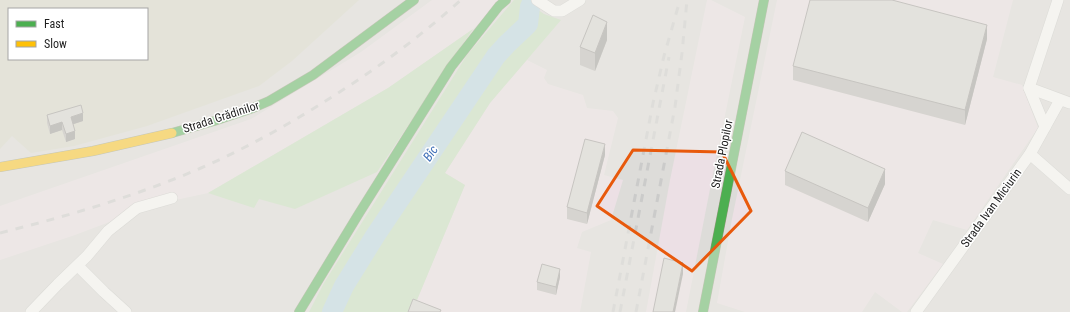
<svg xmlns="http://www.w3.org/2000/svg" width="1070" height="312" viewBox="0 0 1070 312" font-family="'Roboto Condensed',sans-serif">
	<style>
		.residential { fill: #dddcd9; fill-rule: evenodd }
		.industrial { fill: #ece0e5 }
		.construction { fill: #d7d8c8; fill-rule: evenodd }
		.forest { fill: #c4dfba }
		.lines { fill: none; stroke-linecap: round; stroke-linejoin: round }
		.river { stroke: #b7d7e4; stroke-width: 20 }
		.street-casing { stroke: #c6c6c3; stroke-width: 12 }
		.fast-casing { stroke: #94997e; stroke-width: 10 }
		.slow-casing { stroke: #94997e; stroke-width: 10 }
		.street { stroke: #fcfcfb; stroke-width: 11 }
		.fast { stroke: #4caf50; stroke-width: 9 }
		.slow { stroke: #ffc107; stroke-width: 9 }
		.rail { stroke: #cbcbca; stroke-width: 3; stroke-dasharray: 8 8; stroke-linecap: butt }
		.wall { fill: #b8b6b3 }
		.shaded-wall { fill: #969492 }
		.building { fill: #d6d4d0; stroke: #969492 }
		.marked { fill: none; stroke: #e8590c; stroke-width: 3; stroke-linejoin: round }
		.labels { text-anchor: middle; stroke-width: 3; stroke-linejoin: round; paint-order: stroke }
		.street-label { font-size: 12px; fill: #1f1f1f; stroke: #fff }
		.water-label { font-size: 13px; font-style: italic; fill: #4271b8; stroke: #fff }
	</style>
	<rect width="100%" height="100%" fill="#eeede7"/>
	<!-- residential -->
	<path class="residential" d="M0 0H1070V312H0ZM9 9H147V59H9Z"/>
	<!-- industrial -->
	<g class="industrial">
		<polygon points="432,0 503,0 473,29 388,88 208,193 157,204 75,235 0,260 0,206 251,119 361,52"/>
		<polygon points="707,0 711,0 745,17 710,189 686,312 646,312 670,180"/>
		<polygon points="777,0 1013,0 993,77 1022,85 1038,128 967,230 933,220 918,253 943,264 907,312 902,312 875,292 862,312 745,312 717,303 732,219"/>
		<polygon points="527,60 547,70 544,78 548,84 583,95 587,108 613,111 618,118 604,175 623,180 611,220 582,232 577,248 591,252 580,312 412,312 465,185 445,173 490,103"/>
	</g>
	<!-- construction -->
	<path class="construction" d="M0 0H359L292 61 259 86 147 126 74 146 31 153 12 136 0 149ZM9 9H147V59H9Z"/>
	<!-- forest -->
	<g class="forest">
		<polygon points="514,0 524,0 544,14 561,20 490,103 445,173 465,185 412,312 309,312 324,283 467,55"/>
		<polygon points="473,29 377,172 295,209 259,199 254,208 208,193 388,88"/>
	</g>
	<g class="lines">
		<!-- river -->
		<polyline class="river" points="332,312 344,286 375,236 496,56 507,44 524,28 528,24 530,7 533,0"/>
		<defs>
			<g id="street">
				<polyline points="537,0 554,11 562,11 580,0"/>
				<polyline points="1029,88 1070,103"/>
				<polyline points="1045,127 1029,88 1058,0"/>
				<polyline points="1030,154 1070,189"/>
				<polyline points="78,266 104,292 126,312"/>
				<polyline points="31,312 58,284 87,256 108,231 137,208 172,198"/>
				<polyline points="916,312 1030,154 1060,100"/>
			</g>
			<g id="fast">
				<polyline points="172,133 214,121 253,108 269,101 313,75 414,0"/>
				<polyline points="299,312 358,215 451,67 499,6 506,0"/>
				<polyline points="703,312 764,0"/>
			</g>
			<polyline id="slow" points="0,167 93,151 172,133"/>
		</defs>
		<!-- street casing -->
		<use href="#street" class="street-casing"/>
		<!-- fast casing -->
		<use href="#fast" class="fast-casing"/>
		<!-- slow casing -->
		<use href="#slow" class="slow-casing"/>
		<!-- street -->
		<use href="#street" class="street"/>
		<!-- fast -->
		<use href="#fast" class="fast"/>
		<!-- slow -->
		<use href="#slow" class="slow"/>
		<!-- rail -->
		<g class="rail">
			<path d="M0 233C68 216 136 196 201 168 249 147 295 121 338 93 382 65 423 34 461 0"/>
			<polyline points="613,312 653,103 664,56 680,0"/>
			<polyline points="620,312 669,57"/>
			<polyline points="636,312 675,107 682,53 687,0"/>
		</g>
	</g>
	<!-- wall -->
	<g class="wall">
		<polygon points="987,39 965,125 793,80 793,66"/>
		<polygon points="607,40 595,71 580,65 580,47"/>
		<polygon points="47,115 83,121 73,124 75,139 66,142 62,130 50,134 47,123"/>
		<polygon points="605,155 587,224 567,219 567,207"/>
		<polygon points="785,171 885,184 868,222 785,185"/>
		<polygon points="560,277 556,295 537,290 537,282"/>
	</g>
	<!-- shaded-wall -->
	<g class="shaded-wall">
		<polygon points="607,22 607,40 595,71 595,53"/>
		<polygon points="987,25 987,39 965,125 965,110"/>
		<polygon points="83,113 83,121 71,125 71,117"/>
		<polygon points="62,122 62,130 50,134 50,126"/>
		<polygon points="75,131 75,139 66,142 66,134"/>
		<polygon points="605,144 605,155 587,224 587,213"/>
		<polygon points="885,169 885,184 868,222 868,208"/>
		<polygon points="683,263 683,274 675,312 673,312"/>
		<polygon points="560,269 560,277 556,295 556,287"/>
	</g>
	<!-- building -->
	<g class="building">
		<polygon points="810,0 892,0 987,25 965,110 793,66"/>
		<polygon points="593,15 607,22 595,53 580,47"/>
		<polygon points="81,105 83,113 71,117 75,131 66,134 62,122 50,126 47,115"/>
		<polygon points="802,132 885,169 868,208 785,171"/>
		<polygon points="585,139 605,144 587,213 567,207"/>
		<polygon points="664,258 683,263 673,312 653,312"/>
		<polygon points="542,264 560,269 556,287 537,282"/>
		<polygon points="413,299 441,310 440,312 408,312"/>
	</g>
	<!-- marked area -->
	<path d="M0 0H1070V312H0ZM633 150 722 152 751 211 692 271 597 206Z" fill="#eeede7" fill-opacity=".55" fill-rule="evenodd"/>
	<path class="marked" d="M633 150 722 152 751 211 692 271 597 206Z"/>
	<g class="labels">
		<!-- street labels -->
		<g class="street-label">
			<text transform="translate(221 117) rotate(-18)" y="4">Strada Grădinilor</text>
			<text transform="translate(722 154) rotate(-79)" y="4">Strada Plopilor</text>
			<text transform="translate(991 208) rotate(-54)" y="4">Strada Ivan Miciurin</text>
		</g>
		<!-- water labels -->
		<g class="water-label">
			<text transform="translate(430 153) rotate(-56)" y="5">Bîc</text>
		</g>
	</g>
	<!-- legend -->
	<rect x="8" y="8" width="140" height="52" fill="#ffffff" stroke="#a5a5a5"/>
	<rect x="16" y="21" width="20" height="6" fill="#4caf50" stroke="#a5a5a5"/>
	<text x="44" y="28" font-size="12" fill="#1f1f1f">Fast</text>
	<rect x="16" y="41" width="20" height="6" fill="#ffc107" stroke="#a5a5a5"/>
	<text x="44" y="48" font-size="12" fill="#1f1f1f">Slow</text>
</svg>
